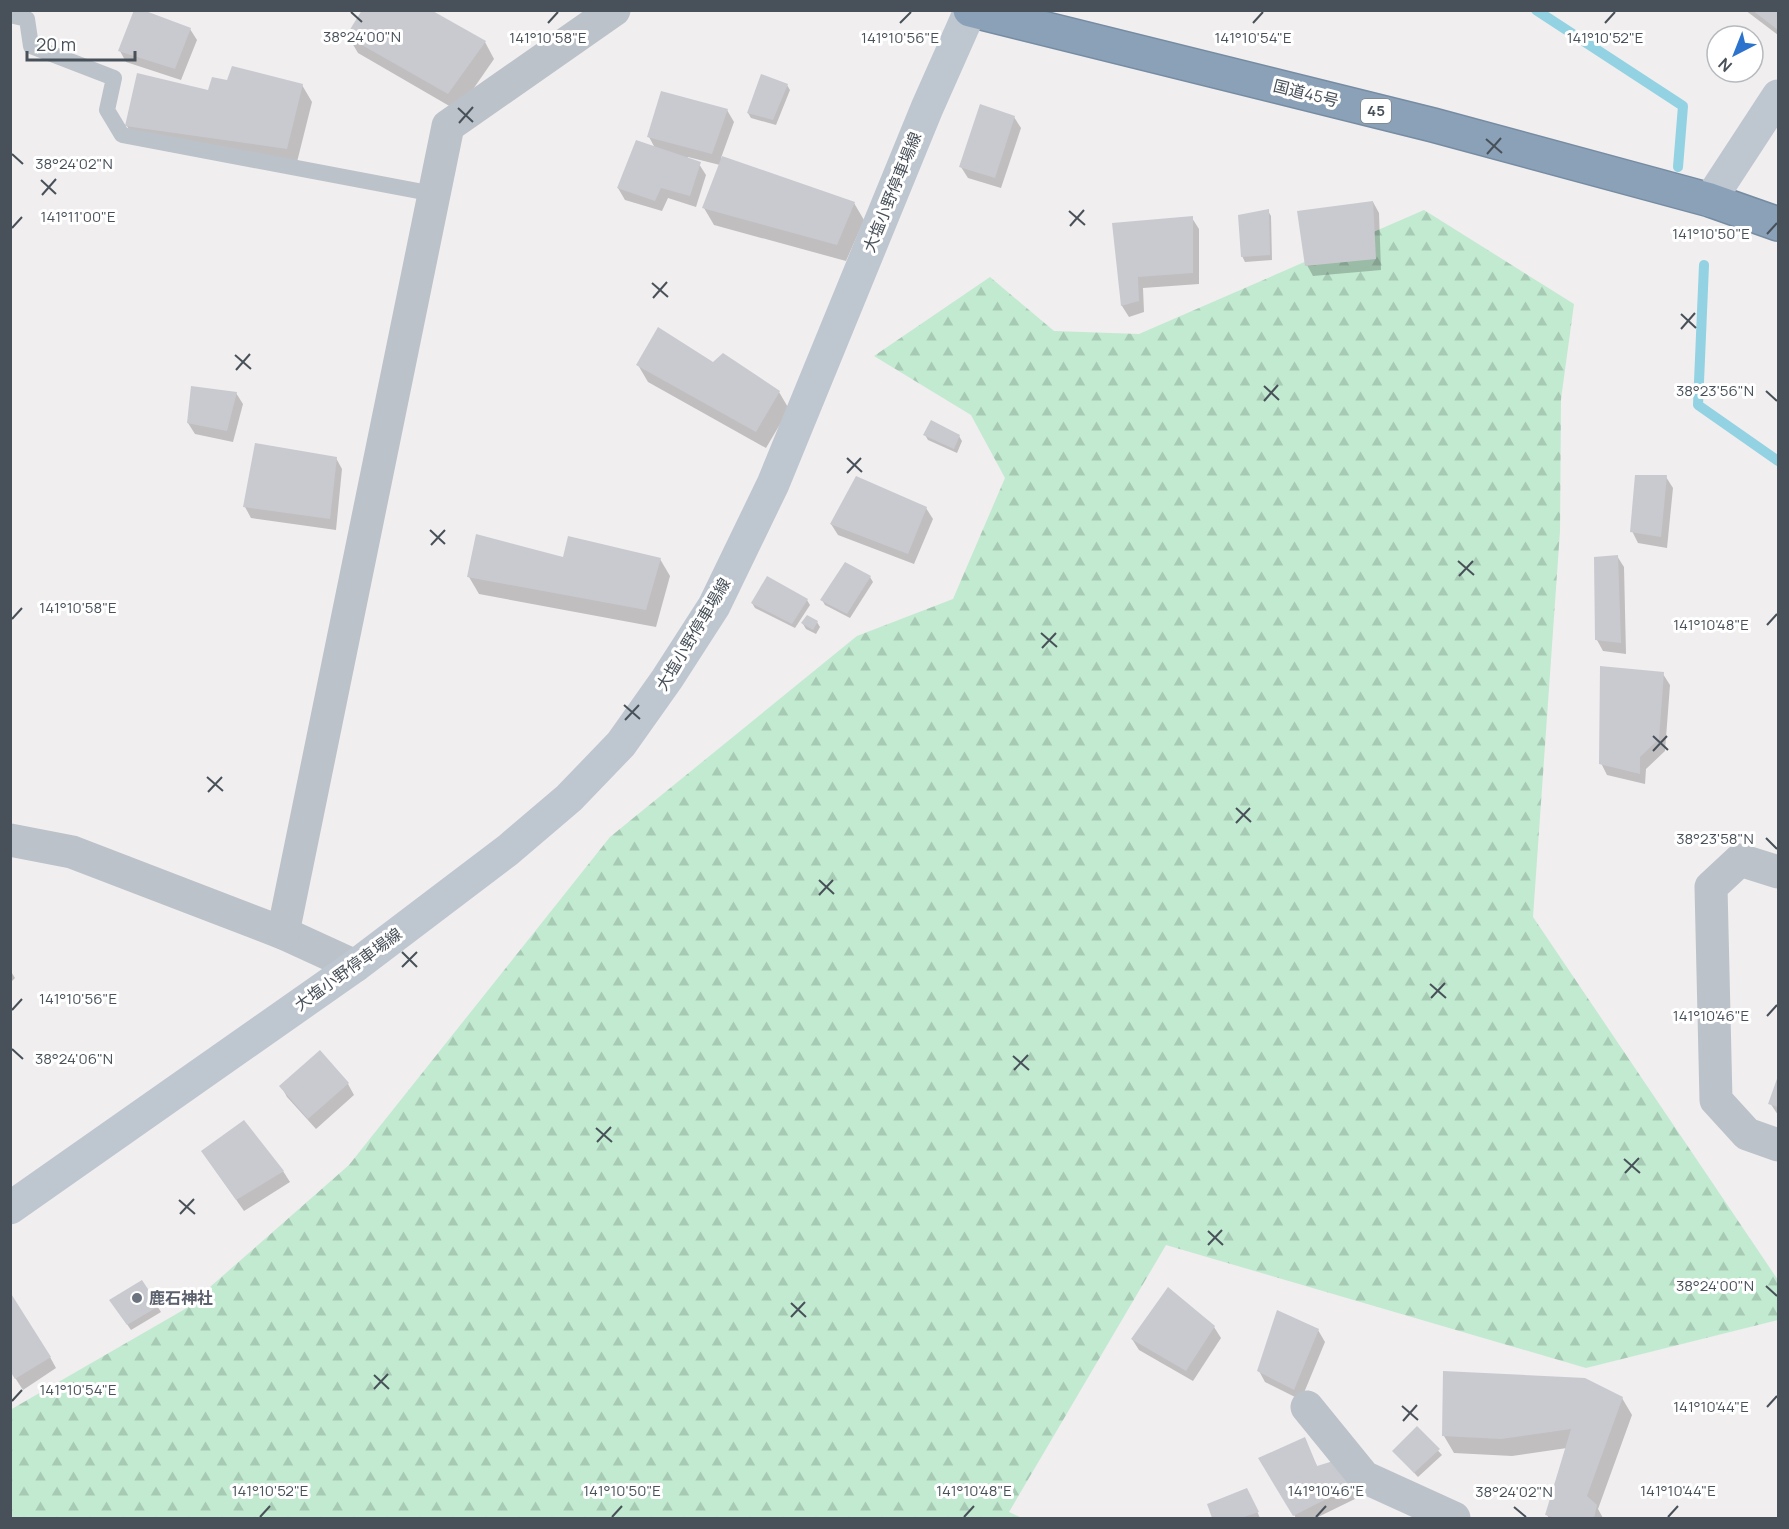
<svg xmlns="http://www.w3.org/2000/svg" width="1789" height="1529" viewBox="0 0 1789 1529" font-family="Manrope,'Noto Sans JP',sans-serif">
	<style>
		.forest { fill: url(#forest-firs) }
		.shadow { fill: #0003 }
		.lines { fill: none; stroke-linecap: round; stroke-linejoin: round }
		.stream { stroke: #92d2e2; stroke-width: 10 }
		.building { fill: #c9cad0 }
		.highway-casing { stroke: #768ca3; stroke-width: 36 }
		.lane { stroke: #bbc2c9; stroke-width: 16 }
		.street { stroke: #bbc2c9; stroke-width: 33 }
		.secondary { stroke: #bec6d0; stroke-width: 33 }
		.highway { stroke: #8ba1b8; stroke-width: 33 }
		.ticks { fill: none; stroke: #485159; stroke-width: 2 }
		.worship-dot { fill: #6b7280; stroke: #fff; stroke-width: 2 }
		.labels { text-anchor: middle; stroke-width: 6; stroke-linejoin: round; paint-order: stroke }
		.shield { fill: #fff; stroke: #7f858b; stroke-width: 1.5 }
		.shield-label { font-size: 15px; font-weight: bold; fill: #485159 }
		.street-label { font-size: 16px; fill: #485159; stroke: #fff }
		.worship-label { font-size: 16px; font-weight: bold; fill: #5b616d; stroke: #fff; text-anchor: start }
		.ticks-label { font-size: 15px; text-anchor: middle; fill: #485159; stroke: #fff; stroke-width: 6; stroke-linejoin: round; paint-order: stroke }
	</style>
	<defs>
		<pattern id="forest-firs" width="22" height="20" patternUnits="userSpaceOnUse" patternTransform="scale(1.5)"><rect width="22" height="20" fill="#c1ead0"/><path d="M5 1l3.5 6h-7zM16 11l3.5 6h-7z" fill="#a7cab5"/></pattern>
	</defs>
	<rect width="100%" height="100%" fill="#f0eeee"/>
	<!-- forest -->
	<polygon class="forest" points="1424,210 1574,304 1561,399 1560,531 1533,917 1778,1280 1778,1320 1586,1368 1166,1245 1009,1512 1022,1518 11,1518 10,1410 185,1309 349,1165 610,837 857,636 953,599 1005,478 971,415 874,356 990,277 1054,331 1139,334"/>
	<!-- shadow -->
	<g class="shadow">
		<polygon points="1745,10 1778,10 1778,35"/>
		<polygon points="190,29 197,40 181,80 126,62 120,51"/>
		<polygon points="348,36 485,42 494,59 458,111 358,53"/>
		<polygon points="228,82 302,85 312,102 296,166 136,143 127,126 209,92"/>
		<polygon points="787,85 790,90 776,125 751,118 748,113"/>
		<polygon points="727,110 734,122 721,158 854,203 864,220 846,261 714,225 704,208 720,165 688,157 687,159 699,164 706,175 696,207 668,198 662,211 625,200 618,188 655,148 649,137"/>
		<polygon points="1014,117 1021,128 1001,188 968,178 961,167"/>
		<polygon points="1373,202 1379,213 1381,270 1313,276 1307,265"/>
		<polygon points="1268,211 1271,216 1272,260 1245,262 1242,256"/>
		<polygon points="1192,218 1199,229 1199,284 1143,288 1144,312 1129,317 1122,306 1114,224"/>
		<polygon points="713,364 779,392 789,409 766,448 648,382 638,365"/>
		<polygon points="236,393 243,404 233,442 195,434 188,423"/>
		<polygon points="925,435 959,436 962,441 957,453 928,440"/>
		<polygon points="336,458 342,469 336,530 251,518 245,507"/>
		<polygon points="1666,477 1673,488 1667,548 1638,543 1632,531"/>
		<polygon points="926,508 933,519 914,564 838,535 831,524"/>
		<polygon points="1617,556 1624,567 1626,654 1603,651 1597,640"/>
		<polygon points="564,559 660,559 670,576 656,627 479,594 469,577"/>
		<polygon points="870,577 873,582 850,618 825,605 822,600"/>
		<polygon points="807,600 810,605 795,628 755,608 752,603"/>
		<polygon points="817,622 820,627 816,634 806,629 803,624"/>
		<polygon points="1663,674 1670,685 1665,751 1646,769 1645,784 1607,775 1601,763"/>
		<polygon points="10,970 15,978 10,983"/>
		<polygon points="320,1052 348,1084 354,1095 316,1129 287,1097 281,1086"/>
		<polygon points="1778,1080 1778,1115 1770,1103"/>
		<polygon points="202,1151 283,1171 290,1182 244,1211"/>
		<polygon points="142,1282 161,1312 131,1330 114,1305"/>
		<polygon points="1214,1327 1221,1338 1193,1381 1139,1350 1132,1339"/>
		<polygon points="1318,1330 1325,1342 1301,1400 1265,1382 1259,1371"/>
		<polygon points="50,1357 56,1368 23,1390 10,1370"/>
		<polygon points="1622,1398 1632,1415 1598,1509 1603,1518 1549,1518 1547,1515 1567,1448 1512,1456 1454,1453 1444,1436"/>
		<polygon points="1417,1428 1442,1455 1418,1477 1394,1451"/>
		<polygon points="1304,1439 1318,1468 1349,1471 1359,1497 1316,1518 1296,1518 1261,1459"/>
		<polygon points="1250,1495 1260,1518 1214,1518 1209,1505"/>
	</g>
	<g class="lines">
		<!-- stream -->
		<g class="stream">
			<polyline points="1536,10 1683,106 1678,167"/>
			<polyline points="1704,265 1698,405 1778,461"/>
		</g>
	</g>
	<!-- building -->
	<g class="building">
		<polygon points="134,10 143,10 191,28 175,69 118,51"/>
		<polygon points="362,10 431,10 486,41 448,94 346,36"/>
		<polygon points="1752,10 1778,10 1778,30"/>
		<polygon points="232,66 303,84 287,149 125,126 137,73 208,90 212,77 227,80"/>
		<polygon points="761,74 788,84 773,120 747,113"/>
		<polygon points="661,91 728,109 712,154 647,137"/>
		<polygon points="980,104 1015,116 995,178 959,167"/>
		<polygon points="636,140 701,162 690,196 661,188 655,201 617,188"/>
		<polygon points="722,156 855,202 837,245 702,208"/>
		<polygon points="1373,201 1376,259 1305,266 1297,211"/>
		<polygon points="1269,209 1270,255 1241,257 1238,215"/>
		<polygon points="1193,216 1193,273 1138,277 1139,301 1121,306 1112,223"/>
		<polygon points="658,327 713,362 723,353 780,391 756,432 636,365"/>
		<polygon points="191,386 237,392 227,431 187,423"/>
		<polygon points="931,420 960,435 954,449 923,435"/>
		<polygon points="255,443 337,457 330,519 243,507"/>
		<polygon points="1635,475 1667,475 1661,537 1630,532"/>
		<polygon points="856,476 927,507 908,554 830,524"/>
		<polygon points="476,534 563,557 568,536 661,558 646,610 467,577"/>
		<polygon points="1618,555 1621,643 1595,640 1594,557"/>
		<polygon points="845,562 871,576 847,614 820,600"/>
		<polygon points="767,576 808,599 792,624 751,603"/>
		<polygon points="807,615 818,621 813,630 801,623"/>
		<polygon points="1600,666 1664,672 1659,739 1640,757 1640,774 1599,764"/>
		<polygon points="320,1050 349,1083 308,1119 279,1086"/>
		<polygon points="1778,1076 1778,1107 1768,1104"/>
		<polygon points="244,1120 284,1171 236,1200 201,1151"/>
		<polygon points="142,1280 159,1306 127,1325 109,1300"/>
		<polygon points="1168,1287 1215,1326 1186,1371 1131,1339"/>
		<polygon points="10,1292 51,1357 15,1379 10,1371"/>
		<polygon points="1277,1310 1319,1329 1294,1390 1257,1371"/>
		<polygon points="1443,1371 1585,1378 1623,1397 1587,1496 1597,1505 1594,1518 1556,1518 1545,1515 1571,1429 1501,1439 1442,1436"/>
		<polygon points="1417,1426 1440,1449 1414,1473 1392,1451"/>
		<polygon points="1305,1437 1317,1466 1343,1458 1354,1485 1293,1516 1258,1458"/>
		<polygon points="1247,1488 1259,1512 1241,1518 1212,1518 1207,1504"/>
	</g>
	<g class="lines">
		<defs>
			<polyline id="highway" points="970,10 1433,125 1710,200 1778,224"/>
		</defs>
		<!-- highway casing -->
		<use href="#highway" class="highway-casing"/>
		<!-- lane -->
		<polyline class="lane" points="10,15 27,19 31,46 114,78 107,110 122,135 434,194"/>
		<!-- street -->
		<g class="street">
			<polyline points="10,840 72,852 283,933 355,966"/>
			<polyline points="1778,872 1740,860 1711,887 1716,1100 1747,1134 1778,1145"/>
			<polyline points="283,933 448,126 614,10"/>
			<polyline points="1307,1407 1364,1477 1454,1518"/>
		</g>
		<!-- secondary -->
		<g class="secondary">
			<polyline points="1710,200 1778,96"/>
			<polyline points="10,1208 355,966 508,850 569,798 621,744 667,679 714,606 773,484 927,108 970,11"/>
		</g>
		<!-- highway -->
		<use href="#highway" class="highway"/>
	</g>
	<!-- ticks -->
	<path class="ticks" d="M351 12 362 22M548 23 558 12M900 23 911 12M1253 23 1263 12M1605 23 1615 12M458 108 473 122M459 123 473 107M1486 139 1502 153M12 154 23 164M1487 154 1501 138M41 180 56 194M42 195 56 179M1069 211 1085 225M1070 226 1084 210M12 228 22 217M1767 234 1777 223M652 283 668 297M653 298 667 282M1681 314 1696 328M1681 329 1695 313M235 355 251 369M236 370 250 354M1264 386 1279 400M1766 391 1777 401M1264 401 1278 385M847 458 862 472M847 473 861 458M430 530 445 544M431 545 445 530M1458 561 1474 575M1459 576 1473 561M12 619 22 608M1767 625 1777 614M1041 633 1057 647M1042 648 1056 633M624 705 640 719M625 720 639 705M1653 736 1668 750M1653 751 1667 736M207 777 223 791M208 792 222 777M1236 808 1251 822M1236 823 1250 808M1766 838 1777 849M819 880 834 894M819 895 833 880M402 952 417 967M402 967 417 952M1430 984 1446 998M1431 998 1445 983M12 1010 22 999M1767 1016 1777 1005M12 1049 23 1059M1013 1056 1029 1070M1014 1070 1028 1055M596 1128 612 1142M597 1142 611 1127M1624 1159 1640 1173M1625 1173 1639 1158M179 1200 195 1214M180 1214 194 1199M1208 1231 1223 1245M1208 1245 1222 1230M1766 1286 1777 1296M791 1303 806 1317M791 1317 805 1302M374 1375 389 1389M374 1389 388 1374M12 1401 22 1390M1402 1406 1418 1420M1767 1407 1777 1396M1403 1421 1417 1405M1514 1507 1526 1517M260 1517 270 1506M612 1517 622 1506M964 1517 974 1506M1316 1517 1326 1506M1668 1517 1678 1506"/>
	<!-- markers -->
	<circle class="worship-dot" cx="137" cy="1298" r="6"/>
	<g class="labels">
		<!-- shield labels -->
		<rect class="shield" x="1361" y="99" width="30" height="24" rx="4.5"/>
		<g class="shield-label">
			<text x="1376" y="116">45</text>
		</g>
		<!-- street labels -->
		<g class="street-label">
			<text transform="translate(1306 93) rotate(14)" y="6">国道45号</text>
			<text transform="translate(892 192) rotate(-68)" y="6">大塩小野停車場線</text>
			<text transform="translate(693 634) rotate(-59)" y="6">大塩小野停車場線</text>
			<text transform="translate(348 969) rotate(-36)" y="6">大塩小野停車場線</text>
		</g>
		<!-- worship labels -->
		<g class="worship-label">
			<text x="149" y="1304">鹿石神社</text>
		</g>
	</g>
	<g class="ticks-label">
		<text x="362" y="42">38°24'00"N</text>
		<text x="548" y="43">141°10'58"E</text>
		<text x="900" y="43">141°10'56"E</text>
		<text x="1253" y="43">141°10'54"E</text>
		<text x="1605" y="43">141°10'52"E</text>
		<text x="74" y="169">38°24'02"N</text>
		<text x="78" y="222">141°11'00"E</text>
		<text x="1711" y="239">141°10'50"E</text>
		<text x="1715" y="396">38°23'56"N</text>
		<text x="78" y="613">141°10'58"E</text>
		<text x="1711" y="630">141°10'48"E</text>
		<text x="1715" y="844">38°23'58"N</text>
		<text x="78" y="1004">141°10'56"E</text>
		<text x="1711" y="1021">141°10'46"E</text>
		<text x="74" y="1064">38°24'06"N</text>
		<text x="1715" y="1291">38°24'00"N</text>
		<text x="78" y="1395">141°10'54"E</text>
		<text x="1711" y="1412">141°10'44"E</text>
		<text x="270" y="1496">141°10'52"E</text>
		<text x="622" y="1496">141°10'50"E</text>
		<text x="974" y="1496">141°10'48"E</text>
		<text x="1326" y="1496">141°10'46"E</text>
		<text x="1678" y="1496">141°10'44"E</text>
		<text x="1514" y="1497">38°24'02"N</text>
	</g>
	<!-- border -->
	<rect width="1789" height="1529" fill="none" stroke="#485159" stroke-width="24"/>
	<!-- north arrow -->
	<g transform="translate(1735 54) rotate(222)"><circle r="28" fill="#ffffff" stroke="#b6b9bd" stroke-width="1.5"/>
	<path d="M0-4.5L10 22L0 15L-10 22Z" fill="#2c73cd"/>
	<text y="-9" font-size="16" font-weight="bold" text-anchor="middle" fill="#485159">N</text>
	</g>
	<!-- scale -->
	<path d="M27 51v9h108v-9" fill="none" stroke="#485159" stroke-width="3"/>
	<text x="36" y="51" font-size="18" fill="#485159" stroke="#ffffff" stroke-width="4.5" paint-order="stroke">20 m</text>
</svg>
